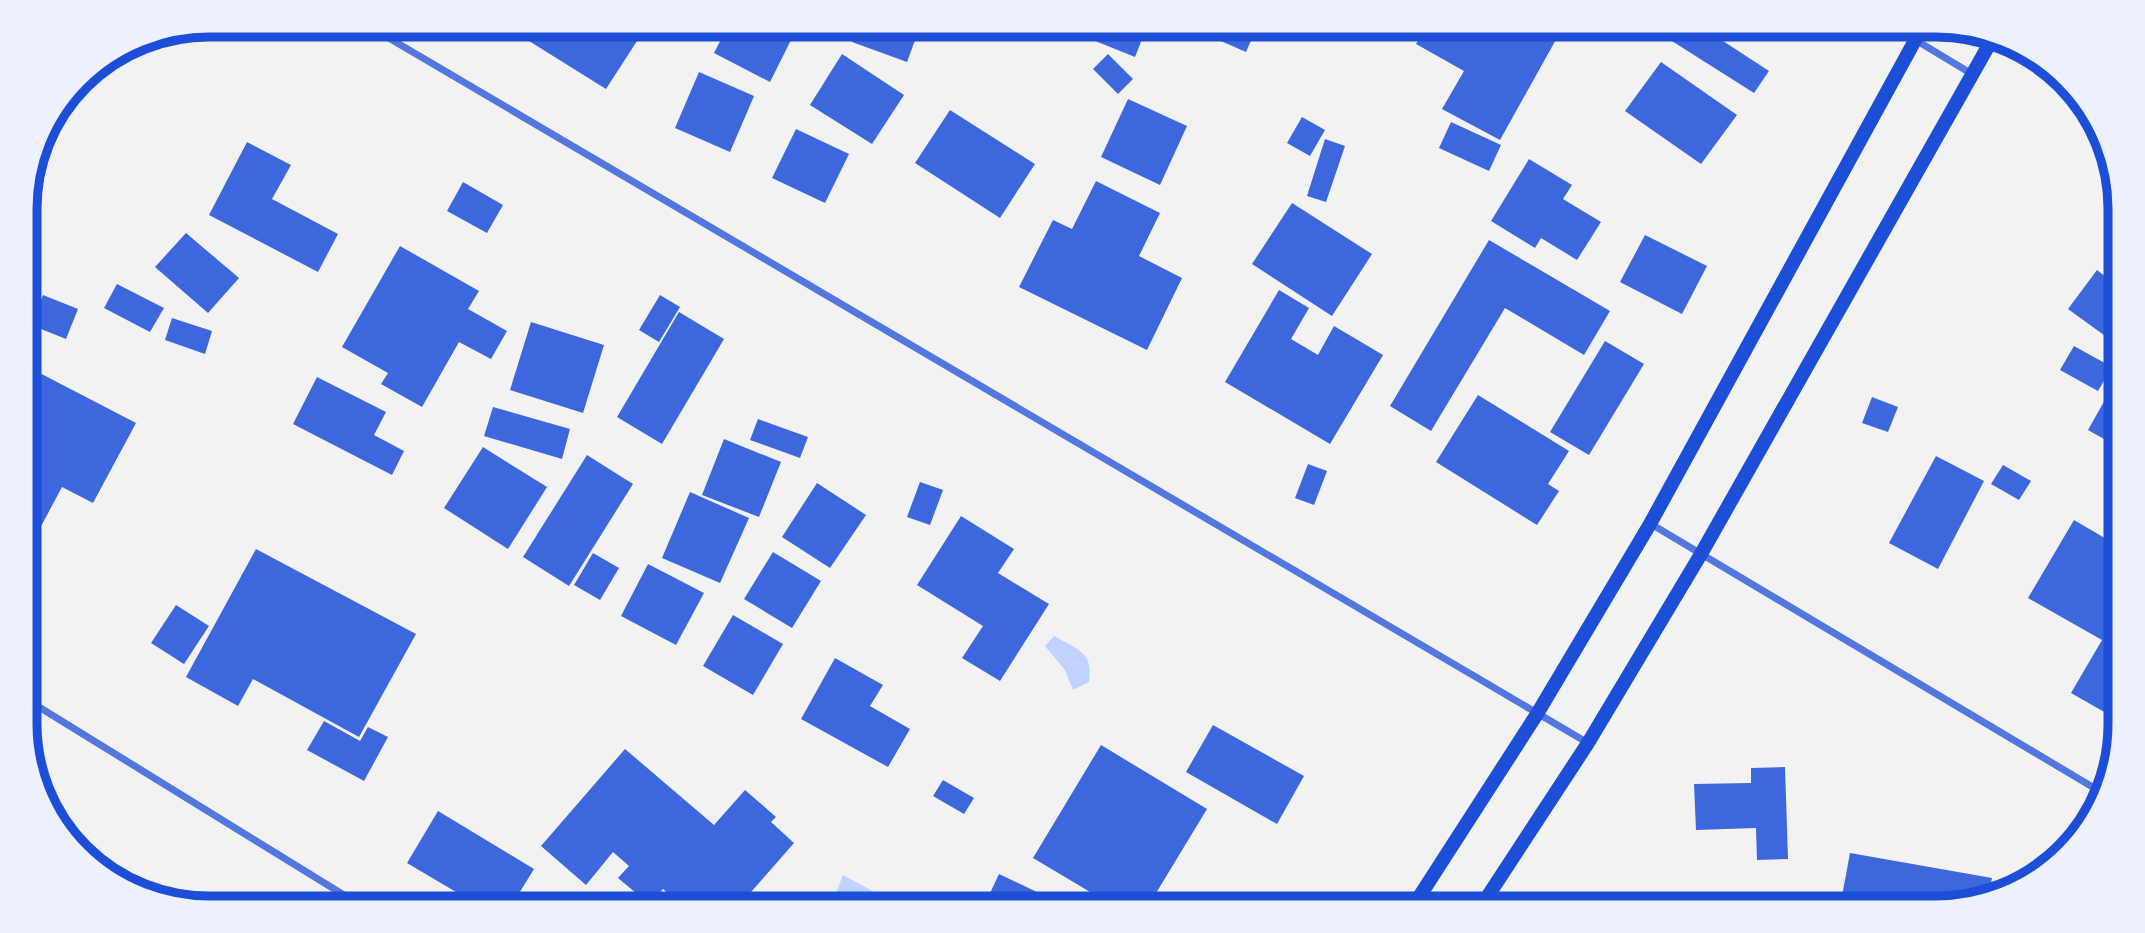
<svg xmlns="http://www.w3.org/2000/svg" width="2145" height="933" viewBox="0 0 2145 933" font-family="Lato,sans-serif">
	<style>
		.water { fill: #bfd3fe }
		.building { fill: #3d67dc }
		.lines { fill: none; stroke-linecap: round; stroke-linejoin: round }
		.minor { stroke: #5277de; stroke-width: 7 }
		.secondary { stroke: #1d4ed8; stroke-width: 14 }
		.rim { fill: none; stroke: #1d4ed8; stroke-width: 9 }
	</style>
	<rect width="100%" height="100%" fill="#f2f2f2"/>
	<!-- water -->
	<g class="water">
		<path d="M1054 636C1077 649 1094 652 1089 682L1073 690 1065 670 1045 646Z"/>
		<polygon points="843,875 876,893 890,908 846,908 834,898"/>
	</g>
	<!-- building -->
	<g class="building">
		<polygon points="517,24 648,24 606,89 513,31"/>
		<polygon points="729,24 790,24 797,28 770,82 714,53"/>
		<polygon points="859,24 921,24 907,62 852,42"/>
		<polygon points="1053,24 1148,24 1135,57"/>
		<polygon points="1182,24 1258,24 1246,52"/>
		<polygon points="1427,24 1559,24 1563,27 1500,140 1442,109 1464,71 1416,44"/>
		<polygon points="1645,24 1697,24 1769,71 1754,93"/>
		<polygon points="842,54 904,95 872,144 810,105"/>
		<polygon points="1108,54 1133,79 1118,94 1093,69"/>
		<polygon points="1661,62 1737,115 1701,164 1625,111"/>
		<polygon points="699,72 754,96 730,152 675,128"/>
		<polygon points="1128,99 1187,126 1160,185 1101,157"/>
		<polygon points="950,110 1035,164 1000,218 915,163"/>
		<polygon points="1302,117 1325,130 1310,156 1287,143"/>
		<polygon points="1451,122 1501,145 1489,171 1439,148"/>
		<polygon points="796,129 849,154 825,203 772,178"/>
		<polygon points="1325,139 1345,146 1326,202 1307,196"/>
		<polygon points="247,142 291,165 272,199 338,234 318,272 209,215"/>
		<polygon points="1529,159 1572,185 1563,199 1601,222 1577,260 1541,238 1535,248 1491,221"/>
		<polygon points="1096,181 1160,213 1139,256 1182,278 1147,350 1019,287 1053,220 1072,229"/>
		<polygon points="463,182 503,205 487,233 447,211"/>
		<polygon points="1292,203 1372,254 1332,316 1252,264"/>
		<polygon points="186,233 239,278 208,313 155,267"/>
		<polygon points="1645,235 1707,266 1682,314 1620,282"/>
		<polygon points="1489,240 1610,311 1584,355 1505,308 1431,431 1390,406"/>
		<polygon points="400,246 479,291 468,309 507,331 491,359 459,342 422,407 381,384 388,373 342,347"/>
		<polygon points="2097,270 2119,287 2119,346 2068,309"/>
		<polygon points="117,284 164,308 150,332 104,308"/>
		<polygon points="1279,290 1309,308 1291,339 1318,355 1334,326 1383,355 1330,444 1225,382"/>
		<polygon points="43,295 78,309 66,339 31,325"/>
		<polygon points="660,295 680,307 659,342 639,330"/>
		<polygon points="679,312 724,339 662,444 617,417"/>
		<polygon points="172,318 212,331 205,354 165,340"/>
		<polygon points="531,322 604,345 583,413 510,390"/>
		<polygon points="1605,341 1644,364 1589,455 1550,432"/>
		<polygon points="2074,346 2112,367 2098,391 2060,370"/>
		<polygon points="30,368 136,423 93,503 62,487 38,532 26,525 25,378"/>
		<polygon points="317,377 386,412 374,435 404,451 392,475 293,424"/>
		<polygon points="2115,382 2119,385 2120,448 2088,430"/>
		<polygon points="1478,395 1569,451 1548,484 1559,491 1537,525 1436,462"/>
		<polygon points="1872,397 1898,407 1888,432 1862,423"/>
		<polygon points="493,407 570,429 562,459 484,436"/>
		<polygon points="758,419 808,437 800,458 750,440"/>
		<polygon points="724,439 781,462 759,517 702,495"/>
		<polygon points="483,447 547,487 508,549 444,508"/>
		<polygon points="587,455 633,484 569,586 523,557"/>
		<polygon points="1936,456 1984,481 1938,569 1889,543"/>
		<polygon points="1308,464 1327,471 1314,505 1295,498"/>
		<polygon points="2003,465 2031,481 2019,500 1991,484"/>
		<polygon points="920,482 943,490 930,525 907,517"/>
		<polygon points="817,483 866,515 830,568 782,537"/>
		<polygon points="690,492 749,518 720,583 662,558"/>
		<polygon points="961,516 1014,549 998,573 1049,604 1000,681 962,658 983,626 917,585"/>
		<polygon points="2074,520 2120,547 2120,721 2071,693 2102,640 2028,598"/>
		<polygon points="256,549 416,634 359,737 253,679 238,706 186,677"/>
		<polygon points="773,552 821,581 792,628 744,599"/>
		<polygon points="593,553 619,568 600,600 574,585"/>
		<polygon points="648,564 704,593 676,645 621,616"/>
		<polygon points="176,605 209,626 184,664 151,643"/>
		<polygon points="733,615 783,644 753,695 703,666"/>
		<polygon points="835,658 883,685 870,706 910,729 888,767 801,719"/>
		<polygon points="324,721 360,741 368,727 388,737 364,781 307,750"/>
		<polygon points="1213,725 1304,776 1277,824 1186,772"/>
		<polygon points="1101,745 1207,809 1147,908 1117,908 1033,858"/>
		<polygon points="625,749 714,825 745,790 776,817 771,822 794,843 737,908 685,908 663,889 649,904 618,878 629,866 613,852 586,885 541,846"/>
		<polygon points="30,759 45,766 38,778"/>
		<polygon points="1785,767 1788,859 1757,860 1756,828 1696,830 1694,784 1751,783 1751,768"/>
		<polygon points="943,780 974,798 964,814 933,796"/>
		<polygon points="438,811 534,869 510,908 483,908 407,863"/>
		<polygon points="1850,853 1992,878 1989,893 1948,908 1840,907"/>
		<polygon points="999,874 1060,903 1057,908 983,908"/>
		<polygon points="798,895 819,908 790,908"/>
		<polygon points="187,898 208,907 207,908 184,904"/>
	</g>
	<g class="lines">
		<!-- minor -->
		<g class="minor">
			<polyline points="365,24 1588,743"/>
			<polyline points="1889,24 1972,74"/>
			<polyline points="1651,524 2106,795"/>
			<polyline points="26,699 365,908"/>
		</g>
		<!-- secondary -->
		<g class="secondary">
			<polyline points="1412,908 1537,714 1650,524 1924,24"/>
			<polyline points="1480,908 1588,743 1701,554 1994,36"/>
		</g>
	</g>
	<!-- crop -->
	<path d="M0 0H2145V933H0ZM209 37H1936A172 172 0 0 1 2108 209V724A172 172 0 0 1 1936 896H209A172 172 0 0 1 37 724V209A172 172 0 0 1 209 37Z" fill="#edf1fc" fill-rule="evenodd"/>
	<path class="rim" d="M209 37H1936A172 172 0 0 1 2108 209V724A172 172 0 0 1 1936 896H209A172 172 0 0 1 37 724V209A172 172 0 0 1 209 37Z"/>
</svg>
